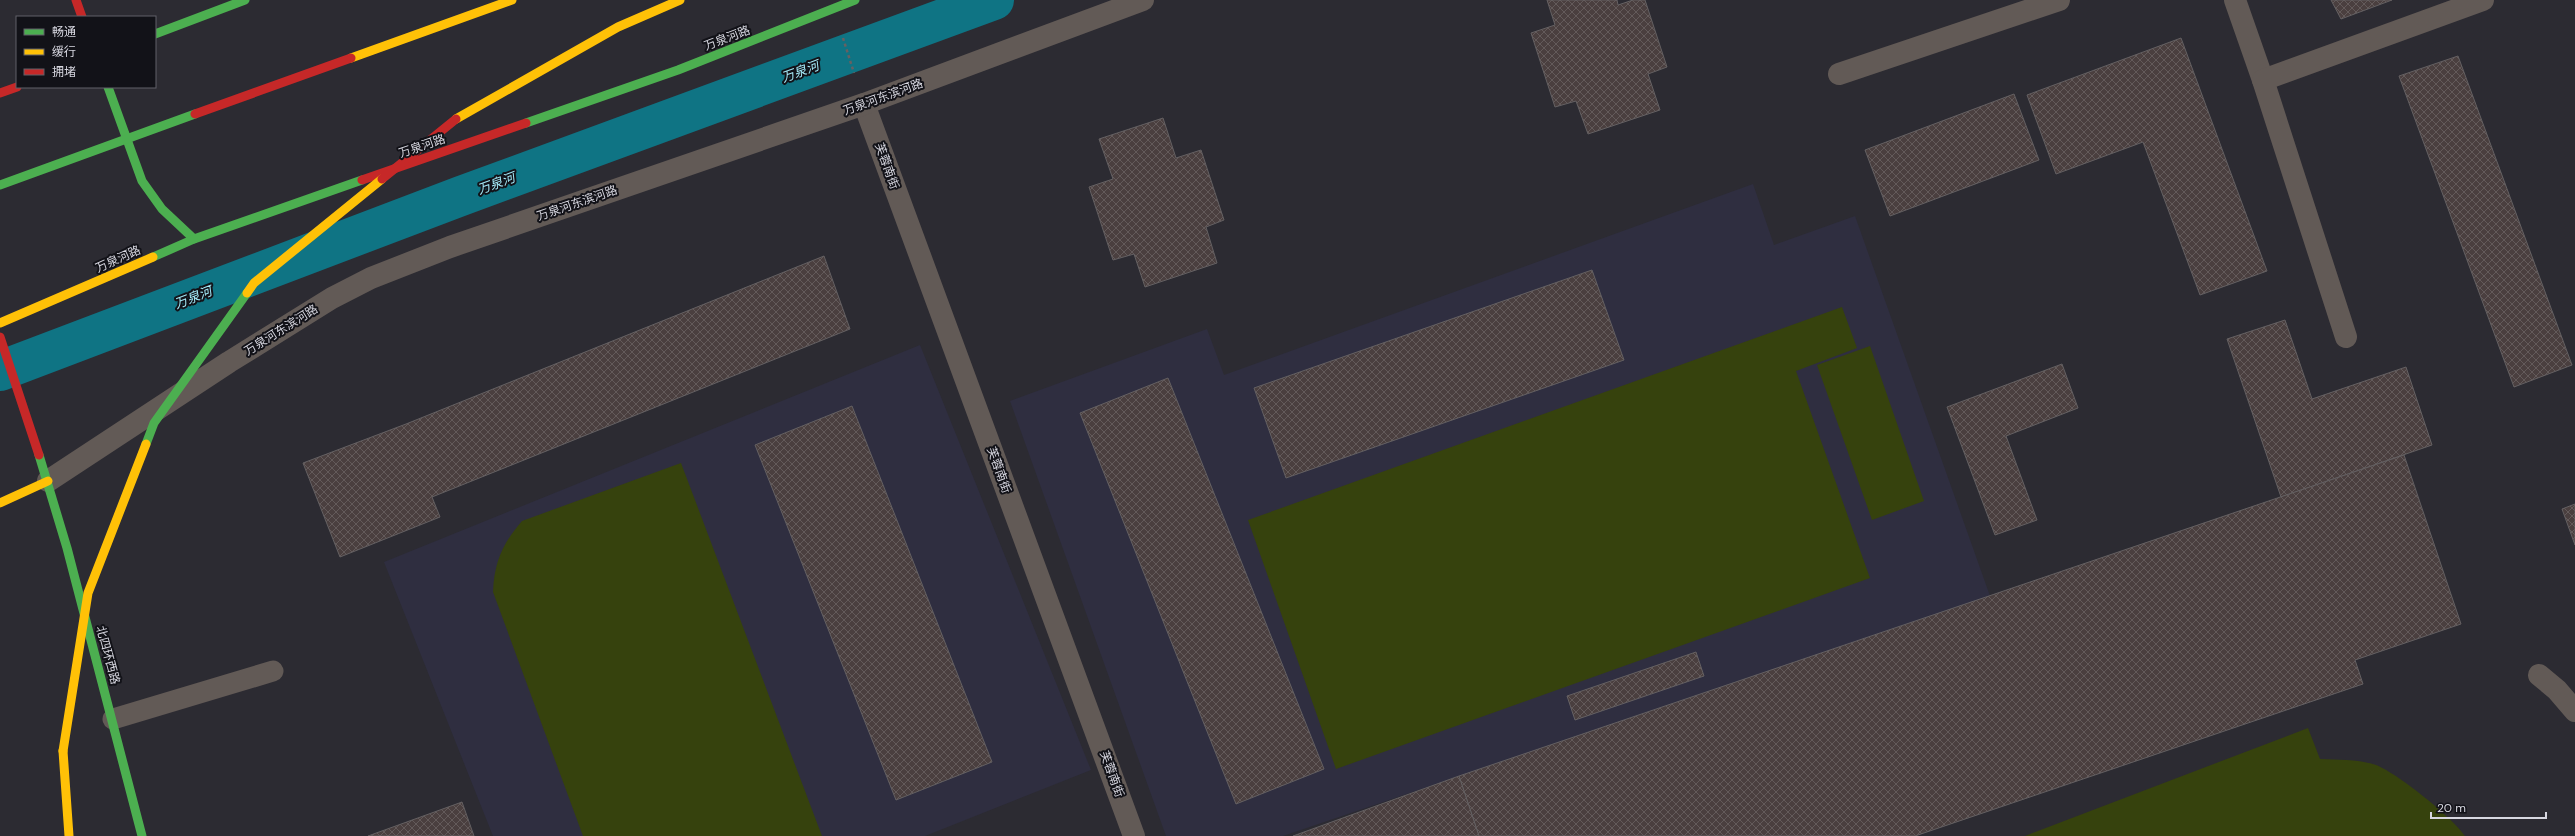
<svg xmlns="http://www.w3.org/2000/svg" width="2575" height="836" viewBox="0 0 2575 836" font-family="'DM Sans','Noto Sans SC',sans-serif">
	<style>
		.built { fill: #2f2e40 }
		.green { fill: #36420d }
		.lines { fill: none; stroke-linecap: round; stroke-linejoin: round }
		.canal { stroke: #0f7484; stroke-width: 40 }
		.building { fill: url(#building-cross-hatch); stroke: #646062 }
		.path { stroke: #666162; stroke-width: 2.5; stroke-dasharray: 3 3; stroke-linecap: butt }
		.lane { stroke: #625a56; stroke-width: 21 }
		.street { stroke: #625a56; stroke-width: 22 }
		.fast { stroke: #4caf50; stroke-width: 9 }
		.slow { stroke: #ffc107; stroke-width: 9 }
		.jam { stroke: #c62828; stroke-width: 9 }
		.fast-bridge { stroke: #4caf50; stroke-width: 9 }
		.slow-bridge { stroke: #ffc107; stroke-width: 9 }
		.jam-bridge { stroke: #c62828; stroke-width: 9 }
		.labels { text-anchor: middle; stroke-width: 4; stroke-linejoin: round; paint-order: stroke }
		.street-label { font-size: 12px; fill: #d7d7e0; stroke: #121218 }
		.water-label { font-size: 13px; font-style: italic; fill: #a5ebf9; stroke: #121218 }
	</style>
	<defs>
		<pattern id="building-cross-hatch" width="8" height="8" patternUnits="userSpaceOnUse"><rect width="8" height="8" fill="#4a3f3f"/><path d="M0 0l8 8M0 8l8-8" fill="none" stroke="#635a5a"/></pattern>
	</defs>
	<rect width="100%" height="100%" fill="#2c2b32"/>
	<!-- built -->
	<g class="built">
		<polygon points="1753,184 1774,245 1855,216 1990,596 1283,836 1166,836 1010,401 1207,329 1224,375"/>
		<polygon points="920,345 1091,770 925,836 493,836 384,562"/>
	</g>
	<!-- green -->
	<g class="green">
		<polygon points="1842,307 1857,348 1796,371 1870,578 1336,769 1248,520"/>
		<polygon points="1870,346 1924,501 1872,520 1817,365"/>
		<path d="M681 463 822 836H583L493 592C494 562 503 543 522 521Z"/>
		<path d="M2308 728 2320 759C2339 760 2358 759 2376 765 2397 773 2452 817 2465 836H2025Z"/>
	</g>
	<g class="lines">
		<!-- canal -->
		<polyline class="canal" points="0,371 461,196 994,0"/>
	</g>
	<!-- building -->
	<g class="building">
		<polygon points="1547,0 1617,0 1618,5 1633,0 1645,0 1667,67 1648,74 1660,110 1588,134 1576,101 1555,107 1531,33 1555,25"/>
		<polygon points="2331,0 2392,0 2341,19"/>
		<polygon points="2181,38 2267,271 2200,295 2143,142 2056,174 2027,95"/>
		<polygon points="2458,56 2572,365 2514,387 2399,76"/>
		<polygon points="2014,94 2039,160 1890,216 1865,150"/>
		<polygon points="1163,118 1176,158 1201,150 1224,220 1206,227 1217,263 1145,287 1134,254 1113,260 1089,187 1113,179 1099,139"/>
		<polygon points="824,256 850,329 432,497 440,517 340,557 303,463 406,424"/>
		<polygon points="1592,270 1624,360 1286,478 1254,388"/>
		<polygon points="2285,320 2312,399 2406,367 2432,445 2281,497 2227,339"/>
		<polygon points="2062,364 2078,408 2006,436 2037,520 1995,535 1947,407"/>
		<polygon points="1168,378 1324,769 1236,804 1080,413"/>
		<polygon points="852,406 992,762 896,800 755,445"/>
		<polygon points="2404,455 2461,624 2355,660 2363,684 1915,836 1479,836 1459,776"/>
		<polygon points="2575,504 2575,545 2562,509"/>
		<polygon points="1696,652 1704,676 1575,720 1567,696"/>
		<polygon points="1459,776 1479,836 1293,836"/>
		<polygon points="462,802 474,836 368,836"/>
	</g>
	<g class="lines">
		<!-- path -->
		<polyline class="path" points="843,38 854,73"/>
		<!-- lane -->
		<polyline class="lane" points="113,719 273,671"/>
		<!-- street -->
		<g class="street">
			<polyline points="2235,0 2263,80"/>
			<polyline points="1839,74 2059,0"/>
			<polyline points="864,104 1134,836"/>
			<polyline points="2346,337 2263,80 2483,0"/>
			<polyline points="48,481 229,362 332,298 371,278 450,247 864,104 1143,0"/>
			<polyline points="2539,675 2557,690 2575,711"/>
		</g>
		<!-- fast -->
		<g class="fast">
			<polyline points="155,34 245,0"/>
			<polyline points="108,87 142,181 162,209 194,239"/>
			<polyline points="526,123 678,70 855,0"/>
			<polyline points="153,257 194,239 362,180"/>
			<polyline points="39,455 67,548 142,836"/>
		</g>
		<!-- slow -->
		<g class="slow">
			<polyline points="456,119 618,27 680,0"/>
			<polyline points="0,323 153,257"/>
			<polyline points="0,503 48,481"/>
			<polyline points="63,751 69,836"/>
		</g>
		<!-- jam -->
		<g class="jam">
			<polyline points="76,0 82,17"/>
			<polyline points="0,93 17,87"/>
			<polyline points="362,180 526,123"/>
			<polyline points="0,337 39,455"/>
		</g>
		<!-- fast-bridge -->
		<g class="fast-bridge">
			<polyline points="0,185 195,114"/>
			<polyline points="146,444 154,423 247,293"/>
		</g>
		<!-- slow-bridge -->
		<g class="slow-bridge">
			<polyline points="351,58 512,0"/>
			<polyline points="247,293 254,283 382,179"/>
			<polyline points="63,751 88,593 146,444"/>
		</g>
		<!-- jam-bridge -->
		<g class="jam-bridge">
			<polyline points="195,114 351,58"/>
			<polyline points="382,179 456,119"/>
		</g>
	</g>
	<g class="labels">
		<!-- street labels -->
		<g class="street-label">
			<text transform="translate(727 38) rotate(-21)" y="4">万泉河路</text>
			<text transform="translate(883 97) rotate(-20)" y="4">万泉河东滨河路</text>
			<text transform="translate(422 146) rotate(-19)" y="4">万泉河路</text>
			<text transform="translate(887 166) rotate(70)" y="4">芙蓉南街</text>
			<text transform="translate(577 203) rotate(-19)" y="4">万泉河东滨河路</text>
			<text transform="translate(118 259) rotate(-24)" y="4">万泉河路</text>
			<text transform="translate(281 330) rotate(-32)" y="4">万泉河东滨河路</text>
			<text transform="translate(999 470) rotate(70)" y="4">芙蓉南街</text>
			<text transform="translate(108 655) rotate(75)" y="4">北四环西路</text>
			<text transform="translate(1112 774) rotate(70)" y="4">芙蓉南街</text>
		</g>
		<!-- water labels -->
		<g class="water-label">
			<text transform="translate(800 71) rotate(-20)" y="5">万泉河</text>
			<text transform="translate(496 183) rotate(-20)" y="5">万泉河</text>
			<text transform="translate(193 297) rotate(-21)" y="5">万泉河</text>
		</g>
	</g>
	<!-- legend -->
	<rect x="16" y="16" width="140" height="72" fill="#121218" stroke="#616168"/>
	<rect x="24" y="29" width="20" height="6" fill="#4caf50" stroke="#616168"/>
	<text x="52" y="36" font-size="12" fill="#d7d7e0">畅通</text>
	<rect x="24" y="49" width="20" height="6" fill="#ffc107" stroke="#616168"/>
	<text x="52" y="56" font-size="12" fill="#d7d7e0">缓行</text>
	<rect x="24" y="69" width="20" height="6" fill="#c62828" stroke="#616168"/>
	<text x="52" y="76" font-size="12" fill="#d7d7e0">拥堵</text>
	<!-- scale -->
	<path d="M2431 812v6h115v-6" fill="none" stroke="#d7d7e0" stroke-width="2"/>
	<text x="2437" y="812" font-size="12" fill="#d7d7e0" stroke="#121218" stroke-width="3" paint-order="stroke">20 m</text>
</svg>
